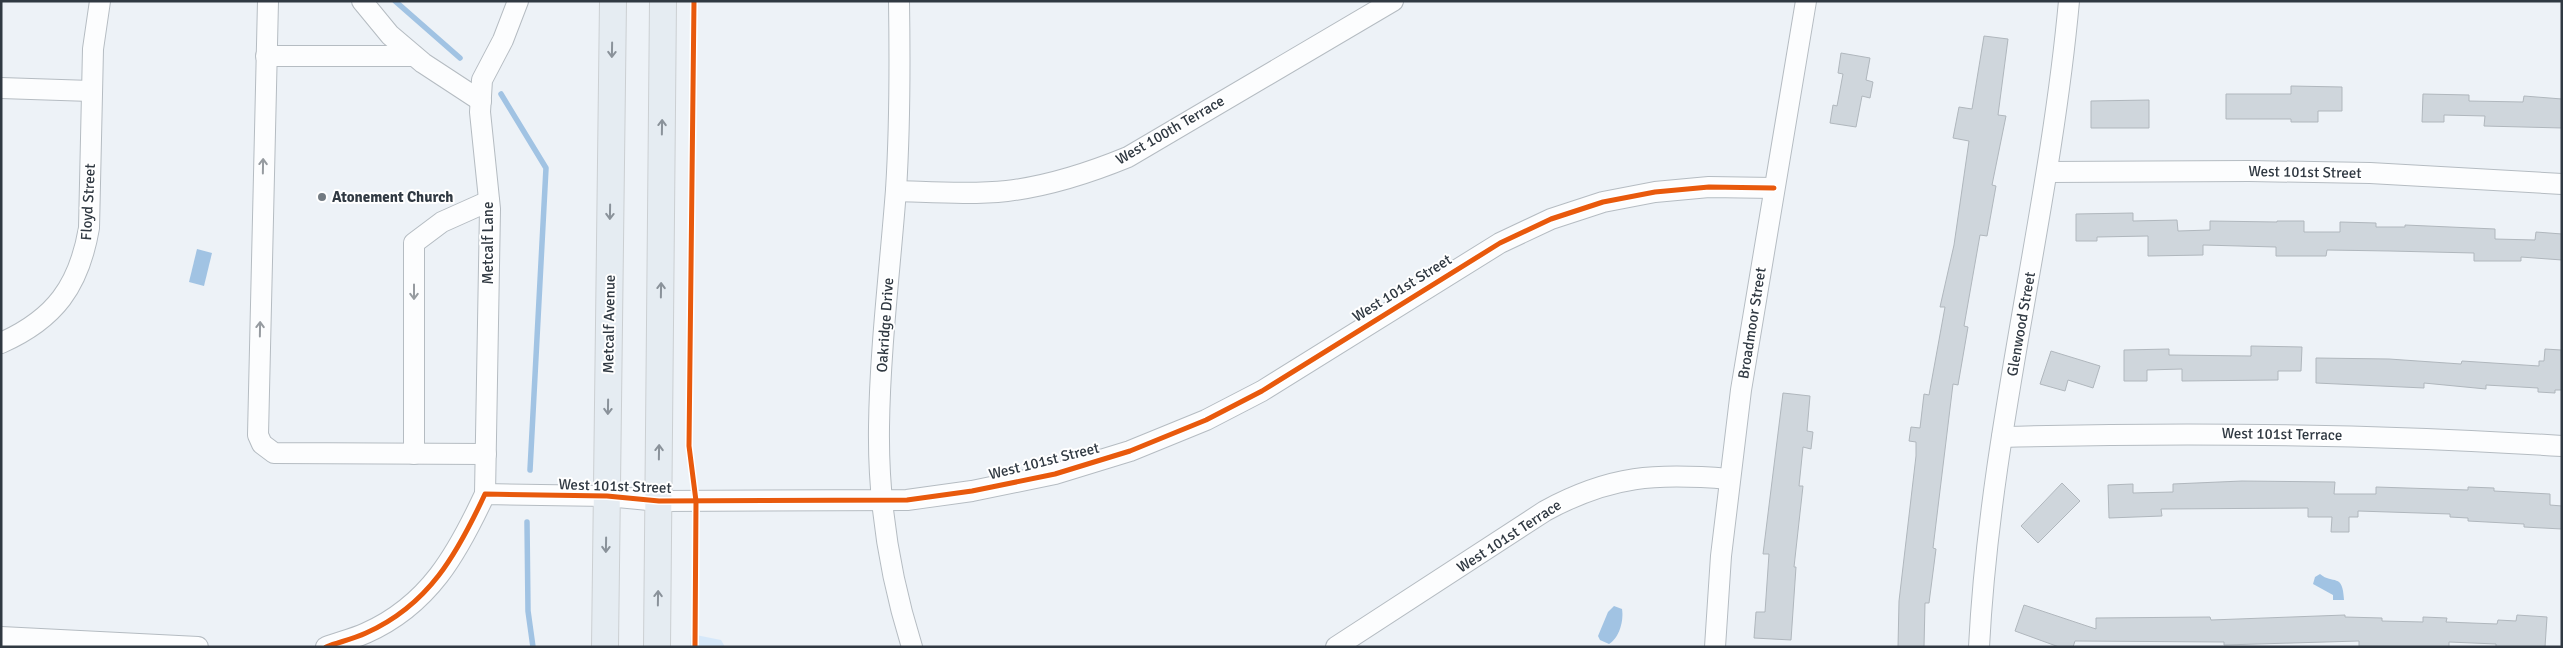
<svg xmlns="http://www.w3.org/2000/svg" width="2563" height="648" viewBox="0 0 2563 648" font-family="Signika,sans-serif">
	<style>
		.green { fill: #d6e8f9 }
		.water { fill: #a1c3e3 }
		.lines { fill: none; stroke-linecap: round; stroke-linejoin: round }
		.stream { stroke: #a1c3e3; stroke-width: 5.5 }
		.building { fill: #cfd6dc; stroke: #b0b7bd }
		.minor-casing { stroke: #b5bcc2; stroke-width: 22 }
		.major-casing { stroke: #cbcfd2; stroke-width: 28 }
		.minor { stroke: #fcfdfe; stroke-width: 20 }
		.major { stroke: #e5ecf2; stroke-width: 26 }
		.cycleway-casing { stroke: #fff; stroke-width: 8 }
		.cycleway { stroke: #e8590c; stroke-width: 5 }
		.oneway { stroke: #8a929a }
		.oneway2 { stroke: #969ba0 }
		.poi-dot { fill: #727a81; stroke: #fff; stroke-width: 2 }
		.labels { text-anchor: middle; stroke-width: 4; stroke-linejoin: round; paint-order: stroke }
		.street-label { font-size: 15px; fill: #303942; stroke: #fff }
		.poi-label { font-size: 15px; font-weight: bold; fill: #303942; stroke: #fff; text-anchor: start }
	</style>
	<rect width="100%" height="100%" fill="#edf2f7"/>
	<!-- green -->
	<polygon class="green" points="691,634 721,640 725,647 690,647"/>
	<!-- water -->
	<g class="water">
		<polygon points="197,249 212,253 204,286 189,282"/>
		<path d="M2320 574C2333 585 2343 572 2344 600H2333V595L2313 584 2315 577Z"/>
		<path d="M1614 606 1622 609C1624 621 1619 638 1609 644L1600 640 1598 636 1608 612Z"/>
	</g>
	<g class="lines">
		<!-- stream -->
		<g class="stream">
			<polyline points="395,1 460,58"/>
			<polyline points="501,94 546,168 530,470"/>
			<polyline points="527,522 528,611 533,647"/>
		</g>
	</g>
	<!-- building -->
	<g class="building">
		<polygon points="1984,36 2008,39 1998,115 2006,116 1992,185 1996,186 1987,236 1980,235 1964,326 1968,327 1958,385 1953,384 1933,548 1936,549 1929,603 1925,603 1924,647 1898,647 1899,601 1916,456 1916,442 1909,441 1911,427 1920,428 1924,394 1929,395 1945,307 1940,307 1954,245 1969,141 1953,138 1959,107 1972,109"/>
		<polygon points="1841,53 1870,58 1866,80 1873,82 1870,98 1862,96 1856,127 1830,123 1833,105 1837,106 1843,74 1838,73"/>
		<polygon points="2291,86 2342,87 2342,111 2318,111 2318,122 2291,122 2291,119 2226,119 2226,94 2291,94"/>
		<polygon points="2423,94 2469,95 2469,101 2523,102 2524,96 2562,99 2562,128 2484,126 2485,116 2444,115 2444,122 2422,122"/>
		<polygon points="2149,100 2149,128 2091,128 2091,101"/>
		<polygon points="2133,213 2133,221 2177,220 2178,231 2210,230 2210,221 2277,222 2277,221 2304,221 2304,232 2340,232 2340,222 2376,223 2376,227 2405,227 2405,225 2495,229 2495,239 2535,240 2536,232 2562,234 2562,260 2521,257 2521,261 2474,261 2474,253 2390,251 2327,250 2326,256 2276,256 2276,247 2203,245 2203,255 2148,256 2148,236 2097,237 2097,241 2076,241 2076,214"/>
		<polygon points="2251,346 2302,347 2301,371 2278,371 2278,380 2182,381 2182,369 2147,370 2147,381 2124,381 2124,350 2169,349 2169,355 2251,356"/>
		<polygon points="2545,349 2561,350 2562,390 2555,390 2555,393 2538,392 2538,388 2486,385 2486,389 2424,383 2424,388 2316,383 2316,358 2389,359 2461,364 2462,361 2539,366 2539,361 2544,361"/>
		<polygon points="2051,351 2100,366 2093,388 2068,380 2065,391 2040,384"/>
		<polygon points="1783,393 1810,396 1807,431 1813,432 1811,449 1803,447 1799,486 1803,486 1794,567 1796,567 1791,640 1754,638 1756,612 1765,612 1769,554 1763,554"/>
		<polygon points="2242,481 2335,482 2334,494 2376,494 2376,487 2468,490 2468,487 2494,488 2494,491 2550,494 2550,505 2562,506 2562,529 2524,527 2524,524 2468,521 2468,518 2450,517 2450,514 2358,511 2358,517 2349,517 2349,532 2331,532 2332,517 2308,517 2308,508 2161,509 2162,516 2109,518 2108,485 2133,484 2133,493 2173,492 2173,484"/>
		<polygon points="2062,483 2080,501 2038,543 2021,526"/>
		<polygon points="2024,605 2096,629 2096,618 2210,617 2211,620 2345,615 2345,617 2382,618 2382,621 2423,622 2423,617 2447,618 2446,622 2497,624 2498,620 2516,621 2517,615 2547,617 2545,647 2496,647 2496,644 2449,642 2449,647 2359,646 2359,641 2224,645 2224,642 2075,641 2073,647 2059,647 2015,631"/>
	</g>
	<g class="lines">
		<defs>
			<g id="minor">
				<polyline points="268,1 258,435 262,444 274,453 486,454"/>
				<polyline points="362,1 390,35 423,63 481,101"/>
				<path d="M899 1C900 64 900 127 896 190 890 269 880 348 879 427 878 500 890 577 912 647"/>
				<polyline points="266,56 414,56"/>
				<polyline points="1,88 91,91"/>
				<polyline points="2048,172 2249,171 2370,173 2562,184"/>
				<path d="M896 191C932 192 970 195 1007 191 1049 186 1089 173 1128 157L1393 1"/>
				<path d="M1 343C55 319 79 286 89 228L93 49 100 1"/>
				<path d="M2002 437C2189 432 2375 434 2562 446"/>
				<polyline points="414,454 414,243 442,222 489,201"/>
				<polyline points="485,494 490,209 480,112 482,80 503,40 518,1"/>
				<polyline points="1,637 198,647"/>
				<path d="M326 647C339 642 353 639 366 633 429 605 457 554 485 494L607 496 659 501 907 500 972 491 1055 474 1130 451 1206 420 1262 391 1500 243 1551 219 1603 202 1655 192 1709 187 1774 188"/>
				<path d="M1336 647 1545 511C1611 475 1656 473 1729 479"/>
				<polyline points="1715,647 1721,556 1741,390 1806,1"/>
				<path d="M1979 647C1990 429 2049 218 2069 1"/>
			</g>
			<g id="major">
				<polyline points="605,647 613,1"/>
				<polyline points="657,647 663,1"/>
			</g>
		</defs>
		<!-- minor casing -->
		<use href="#minor" class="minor-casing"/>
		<!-- major casing -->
		<use href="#major" class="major-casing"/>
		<!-- minor -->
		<use href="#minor" class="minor"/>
		<!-- major -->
		<use href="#major" class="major"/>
		<defs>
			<g id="cycleway">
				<polyline points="694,1 689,446 696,501 695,647"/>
				<path d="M326 647C339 642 353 639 366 633 429 605 457 554 485 494L607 496 659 501 907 500 972 491 1055 474 1130 451 1206 420 1262 391 1500 243 1551 219 1603 202 1655 192 1709 187 1774 188"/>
			</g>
		</defs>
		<!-- cycleway casing -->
		<use href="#cycleway" class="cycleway-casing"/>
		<!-- cycleway -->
		<use href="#cycleway" class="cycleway"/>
	</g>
	<!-- one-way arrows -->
	<defs><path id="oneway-shaft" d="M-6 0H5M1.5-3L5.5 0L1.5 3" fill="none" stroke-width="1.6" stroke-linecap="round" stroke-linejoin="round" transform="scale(1.25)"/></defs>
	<g class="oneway">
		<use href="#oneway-shaft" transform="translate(612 50) rotate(91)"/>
		<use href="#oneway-shaft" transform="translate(662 127) rotate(-89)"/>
		<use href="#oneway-shaft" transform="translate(610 212) rotate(91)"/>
		<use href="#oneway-shaft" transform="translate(661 290) rotate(-89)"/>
		<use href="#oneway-shaft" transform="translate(608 407) rotate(91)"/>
		<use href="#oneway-shaft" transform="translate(659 452) rotate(-89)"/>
		<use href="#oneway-shaft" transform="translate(606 545) rotate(91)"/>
		<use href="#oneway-shaft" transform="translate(658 598) rotate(-89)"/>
	</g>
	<g class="oneway2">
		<use href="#oneway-shaft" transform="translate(263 166) rotate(-89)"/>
		<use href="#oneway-shaft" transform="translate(414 292) rotate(90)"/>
		<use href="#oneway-shaft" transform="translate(260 329) rotate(-89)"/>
	</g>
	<!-- markers -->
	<circle class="poi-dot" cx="322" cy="197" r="5"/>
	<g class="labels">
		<!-- street labels -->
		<g class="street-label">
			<text transform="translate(1170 130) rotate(-30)" y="5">West 100th Terrace</text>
			<text transform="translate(2305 172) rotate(1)" y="5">West 101st Street</text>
			<text transform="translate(88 202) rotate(-87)" y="5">Floyd Street</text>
			<text transform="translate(488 243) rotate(-90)" y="5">Metcalf Lane</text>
			<text transform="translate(1402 288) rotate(-32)" y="5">West 101st Street</text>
			<text transform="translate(1752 323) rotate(-81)" y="5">Broadmoor Street</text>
			<text transform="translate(609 324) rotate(-89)" y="5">Metcalf Avenue</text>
			<text transform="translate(2021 324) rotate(-80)" y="5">Glenwood Street</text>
			<text transform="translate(885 325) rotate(-86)" y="5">Oakridge Drive</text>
			<text transform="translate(2282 434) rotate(1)" y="5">West 101st Terrace</text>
			<text transform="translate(1044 461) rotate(-14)" y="5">West 101st Street</text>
			<text transform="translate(615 486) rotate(2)" y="5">West 101st Street</text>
			<text transform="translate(1509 536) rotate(-33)" y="5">West 101st Terrace</text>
		</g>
		<!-- poi labels -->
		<g class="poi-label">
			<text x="332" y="202">Atonement Church</text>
		</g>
	</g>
	<!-- border -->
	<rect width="2563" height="648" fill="none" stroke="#303942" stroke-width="5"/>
</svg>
